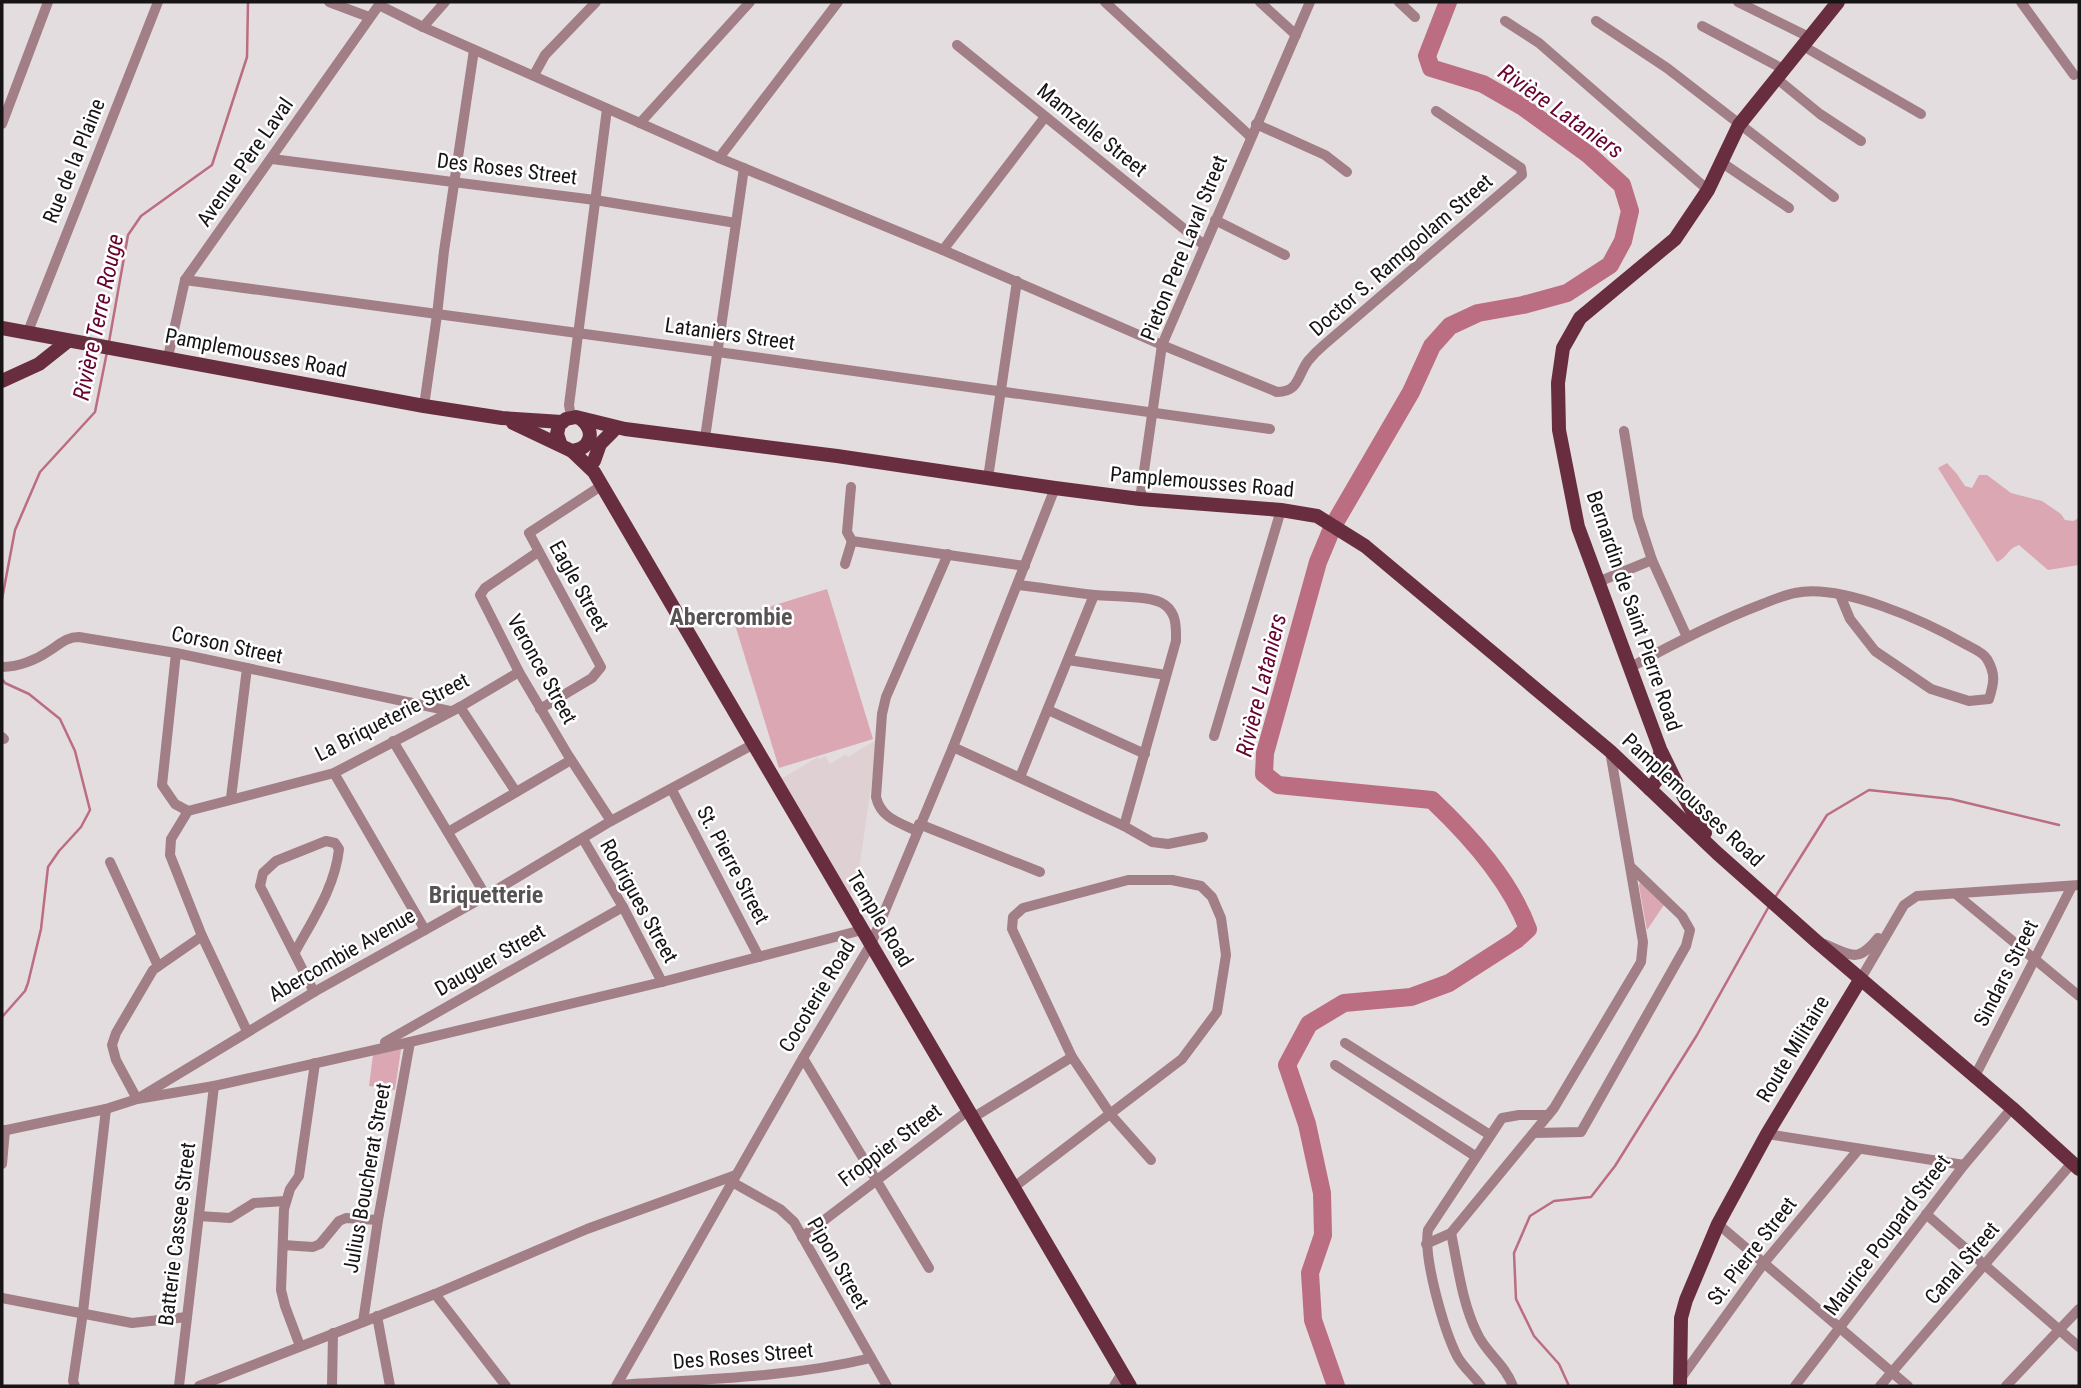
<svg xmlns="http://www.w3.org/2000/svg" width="2081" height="1388" viewBox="0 0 2081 1388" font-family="'Roboto Condensed',sans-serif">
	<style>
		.built { fill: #dfd0d3 }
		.green { fill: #dba7b3 }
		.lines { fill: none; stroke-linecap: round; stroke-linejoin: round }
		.stream { stroke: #bb6d81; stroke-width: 2.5 }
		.river { stroke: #bb6d81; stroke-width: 18 }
		.minor { stroke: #a27e86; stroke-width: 10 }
		.major { stroke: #682e3f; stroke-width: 14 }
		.labels { text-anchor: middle; stroke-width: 5; stroke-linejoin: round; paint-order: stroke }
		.street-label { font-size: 21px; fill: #161414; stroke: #fff }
		.water-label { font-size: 23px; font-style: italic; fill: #67042f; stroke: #fff }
		.quarter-label { font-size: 24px; font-weight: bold; fill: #575253; stroke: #fff }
	</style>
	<rect width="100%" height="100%" fill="#e3dddf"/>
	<!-- built -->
	<polygon class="built" points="878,739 856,890 850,894 781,779 818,757 820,759 825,756 830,764 846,754 848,757"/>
	<!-- green -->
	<g class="green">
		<path d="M1947 463 1957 474 1965 486 1972 488 1979 475H1987L2011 493 2042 501 2061 514 2065 520 2073 521 2079 518V565L2048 570 2019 545C2008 548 2007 558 1997 562L1938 468Z"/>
		<polygon points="827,589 873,739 779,768 733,618"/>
		<polygon points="1640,881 1666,902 1647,930 1639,886"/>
		<polygon points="401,1049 395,1090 369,1086 373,1055"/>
	</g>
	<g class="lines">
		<!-- stream -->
		<g class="stream">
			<polyline points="109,342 128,235 141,216 212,165 247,57 248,2"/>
			<polyline points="2,599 15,530 40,472 95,412 107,352"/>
			<polyline points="2,679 5,683 29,694 60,719 75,751 90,810 81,827 59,851 48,867 41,929 28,983 25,991 2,1017"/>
			<polyline points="1776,896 1827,815 1869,790 1951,799 2059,825"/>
			<polyline points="1569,1386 1559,1364 1534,1336 1516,1299 1514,1253 1530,1216 1554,1201 1591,1197 1615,1166 1697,1035 1768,908"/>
		</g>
		<!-- river -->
		<path class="river" d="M1336 1386 1313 1320 1310 1273 1323 1235 1322 1193 1307 1124 1287 1065 1309 1024 1344 1003 1411 997 1449 983 1516 940 1528 929C1510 880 1470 836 1432 800L1278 785 1264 774 1265 753 1318 562 1333 526 1411 392 1432 346 1450 326 1478 313 1523 305 1567 293 1610 265 1623 241 1630 211 1622 185 1589 155 1523 107 1483 84 1431 68 1427 56 1448 2"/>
		<!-- minor -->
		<g class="minor">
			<polyline points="329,2 369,17"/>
			<polyline points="1105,2 1251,137"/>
			<polyline points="1260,2 1296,35"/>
			<polyline points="1399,2 1415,17"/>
			<polyline points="1738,2 1811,38"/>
			<polyline points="2021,2 2074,75"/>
			<path d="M379 5 423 27 719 158 943 250 1162 345 1277 392C1299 392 1297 376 1308 361 1313 355 1319 349 1325 344L1522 175 1521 168 1436 111"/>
			<polyline points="1505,21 1539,43 1708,190"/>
			<polyline points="1596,21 1667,68 1834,197"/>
			<polyline points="1702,26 1783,69"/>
			<polyline points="423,27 445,2"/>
			<polyline points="957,45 1204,245"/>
			<polyline points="1803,46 1921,114"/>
			<polyline points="534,75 545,55 596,2"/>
			<polyline points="1776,78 1820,114 1861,141"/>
			<polyline points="640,123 750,2"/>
			<polyline points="2,124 48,2"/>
			<polyline points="1256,124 1325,155 1347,172"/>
			<polyline points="719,158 838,2"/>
			<polyline points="272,159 595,200 736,223"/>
			<polyline points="1721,162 1789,208"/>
			<polyline points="1215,220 1285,255"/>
			<polyline points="943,250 1045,117"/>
			<polyline points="185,280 718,352 1270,429"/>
			<polyline points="27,334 158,2"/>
			<polyline points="168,357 185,280 381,2"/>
			<polyline points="424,406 437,315 444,251 474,50"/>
			<polyline points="571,417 569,405 607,109"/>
			<polyline points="1624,431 1638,517 1652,560 1687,637"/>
			<polyline points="705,438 744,168"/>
			<polyline points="988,478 1017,281"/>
			<polyline points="851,487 847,532 852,541 1025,566"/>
			<polyline points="1140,499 1162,345 1310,2"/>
			<polyline points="538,552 485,588 480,595 519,672 568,755 611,821"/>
			<polyline points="845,564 852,541"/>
			<polyline points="1598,582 1652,560"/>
			<path d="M1018 585C1043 588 1069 592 1095 595 1112 597 1152 595 1165 605 1177 614 1176 628 1176 641L1124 826"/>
			<polyline points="176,653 162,785 175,804 188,811"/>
			<polyline points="1068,660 1166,675"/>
			<path d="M2 667C18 667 36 660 49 651 59 645 66 637 79 637L176 653 450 711"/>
			<path d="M1631 667C1673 644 1715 622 1760 605 1771 601 1783 595 1795 593 1841 583 1925 621 1965 644 1972 648 1983 652 1987 659 1996 674 1994 683 1989 699L1969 701 1931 689 1875 651 1850 619 1840 595"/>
			<polyline points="460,707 516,792"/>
			<polyline points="540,709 592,678 601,667 529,533 601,486"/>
			<polyline points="1048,710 1145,754"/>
			<polyline points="1214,736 1281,510"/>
			<polyline points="2,737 4,739"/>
			<polyline points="393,741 486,896"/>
			<polyline points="953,747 1124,826 1152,842 1168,844 1203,837"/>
			<polyline points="334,773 425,930"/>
			<polyline points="1020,777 1094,595"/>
			<polyline points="672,790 759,957"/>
			<polyline points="231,798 247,668"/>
			<polyline points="919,824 1040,872"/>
			<path d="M917 831C898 822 881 818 876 797L882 714 886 697 948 554"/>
			<polyline points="448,832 571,760"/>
			<polyline points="583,839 623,907 662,982"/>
			<polyline points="110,862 158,966"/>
			<polyline points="1957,895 2079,996"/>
			<polyline points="202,936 153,970 116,1033 112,1045 116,1060 137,1099 314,992 486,896 611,821 752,745"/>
			<path d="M1824 944C1852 955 1857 964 1878 938"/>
			<path d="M295 952C313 919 335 887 339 849L335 843 326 841 276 861 263 873 260 886 314 992"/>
			<polyline points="1860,980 1904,905 1917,896 2079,885"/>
			<polyline points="247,1031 202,936 170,855 171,839 188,811 334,773 460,707 519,672"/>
			<polyline points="385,1042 623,907"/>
			<polyline points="1345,1043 1490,1135"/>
			<polyline points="803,1058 929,1268"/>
			<polyline points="1335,1065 1475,1156"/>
			<polyline points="1974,1078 2072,886"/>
			<polyline points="974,1117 1072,1057"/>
			<polyline points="2,1131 106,1109 137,1099 214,1086 410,1042 662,982 862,930"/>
			<polyline points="1534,1133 1581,1132 1686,946 1690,930 1682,916 1632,868"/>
			<polyline points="1767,1134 1964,1165"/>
			<polyline points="2,1164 5,1130"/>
			<polyline points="732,1182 780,1209 794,1222 887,1386"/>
			<polyline points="1014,1187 1182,1059 1217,1012 1226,955 1221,918 1212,897 1201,886 1172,880 1128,880 1023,908 1013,917 1012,929 1072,1057 1111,1115 1151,1160"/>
			<polyline points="1926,1214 2079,1347"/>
			<polyline points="199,1216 230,1218 254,1203 286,1201"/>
			<polyline points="1718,1224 1908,1386"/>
			<path d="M1451 1233C1458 1266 1462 1303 1477 1333 1486 1353 1504 1363 1513 1386"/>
			<polyline points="802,1237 969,1110"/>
			<polyline points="1426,1244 1451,1233 1554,1108 1641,962 1643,942 1610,751"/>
			<polyline points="283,1245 313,1247 320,1244 339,1221 346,1218 378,1220"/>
			<polyline points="435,1294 506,1386"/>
			<polyline points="2,1298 132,1323 187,1317"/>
			<polyline points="377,1316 390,1386"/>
			<polyline points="363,1322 378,1220 410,1042"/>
			<polyline points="300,1346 285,1306 281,1290 284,1209 290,1189 299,1176 315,1063"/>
			<polyline points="1681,1378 1764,1263 1858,1150"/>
			<path d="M617 1385C702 1379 788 1378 871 1358"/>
			<polyline points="75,1386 73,1381 83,1312 106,1109"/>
			<polyline points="179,1386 214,1086"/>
			<polyline points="199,1386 435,1294 587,1229 736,1175"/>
			<polyline points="332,1386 333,1333"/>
			<polyline points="616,1386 803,1058 871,944 953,747 1055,488"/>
			<polyline points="1114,1386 1122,1373"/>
			<path d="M1481 1386C1474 1376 1463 1367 1457 1356 1444 1330 1423 1258 1428 1230L1502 1118 1519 1115H1548"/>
			<polyline points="1795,1386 1964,1165 2012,1108"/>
			<polyline points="1880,1386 2072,1163"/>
			<polyline points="2006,1386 2079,1309"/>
		</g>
		<!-- major -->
		<g class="major">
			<polyline points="2,328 424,406 502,418 562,422"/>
			<polyline points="2,381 39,364 68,341"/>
			<path d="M513 423 572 451C591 449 596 431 581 419"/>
			<polyline points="560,443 557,434 559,425 566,419 576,417 625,429 837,456 1055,488 1140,499 1281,510 1317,516 1365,546 1610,751 1717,853 1816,941 2012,1108 2079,1169"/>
			<polyline points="572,451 594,472 1130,1386"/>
			<polyline points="594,461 600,444 613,431"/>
			<polyline points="1650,789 1658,778 1660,754"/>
			<polyline points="1705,833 1680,790 1660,749 1578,527 1559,430 1558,383 1563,348 1580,318 1675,239 1708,190 1739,125 1838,2"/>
			<polyline points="1680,1386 1681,1318 1686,1300 1718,1224 1767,1134 1860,980"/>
		</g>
	</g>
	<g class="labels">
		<!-- street labels -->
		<g class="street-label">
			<text transform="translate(1092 130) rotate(39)" y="7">Mamzelle Street</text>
			<text transform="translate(74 161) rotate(-68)" y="7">Rue de la Plaine</text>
			<text transform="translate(245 162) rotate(-55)" y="7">Avenue Père Laval</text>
			<text transform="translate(507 169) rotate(7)" y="7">Des Roses Street</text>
			<text transform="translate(1184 248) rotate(-68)" y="7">Pieton Pere Laval Street</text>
			<text transform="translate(1401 255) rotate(-41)" y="7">Doctor S. Ramgoolam Street</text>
			<text transform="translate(730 334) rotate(8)" y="7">Lataniers Street</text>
			<text transform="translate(256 353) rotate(11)" y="7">Pamplemousses Road</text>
			<text transform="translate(1202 482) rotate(5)" y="7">Pamplemousses Road</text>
			<text transform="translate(579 586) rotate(61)" y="7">Eagle Street</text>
			<text transform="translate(1634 611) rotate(71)" y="7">Bernardin de Saint Pierre Road</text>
			<text transform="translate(227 645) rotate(12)" y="7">Corson Street</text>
			<text transform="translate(542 669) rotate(61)" y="7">Veronce Street</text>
			<text transform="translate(392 717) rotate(-27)" y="7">La Briqueterie Street</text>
			<text transform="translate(1693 800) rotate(43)" y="7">Pamplemousses Road</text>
			<text transform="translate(733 865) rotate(62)" y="7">St. Pierre Street</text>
			<text transform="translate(639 901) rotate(61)" y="7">Rodrigues Street</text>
			<text transform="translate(880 919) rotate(59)" y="7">Temple Road</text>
			<text transform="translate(342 955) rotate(-30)" y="7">Abercombie Avenue</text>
			<text transform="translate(490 960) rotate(-30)" y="7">Dauguer Street</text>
			<text transform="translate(2006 973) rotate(-63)" y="7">Sindars Street</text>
			<text transform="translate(817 996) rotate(-59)" y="7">Cocoterie Road</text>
			<text transform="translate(1793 1049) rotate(-59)" y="7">Route Militaire</text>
			<text transform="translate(890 1145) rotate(-37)" y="7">Froppier Street</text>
			<text transform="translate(367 1178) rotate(-80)" y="7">Julius Boucherat Street</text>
			<text transform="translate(177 1234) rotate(-83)" y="7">Batterie Cassee Street</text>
			<text transform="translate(1887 1235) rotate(-53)" y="7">Maurice Poupard Street</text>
			<text transform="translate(1752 1251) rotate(-52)" y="7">St. Pierre Street</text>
			<text transform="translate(838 1263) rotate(60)" y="7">Pipon Street</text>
			<text transform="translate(1962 1263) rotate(-49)" y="7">Canal Street</text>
			<text transform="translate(743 1356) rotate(-5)" y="7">Des Roses Street</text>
		</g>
		<!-- water labels -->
		<g class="water-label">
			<text transform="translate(1561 111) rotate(35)" y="8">Rivière Lataniers</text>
			<text transform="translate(98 317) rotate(-78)" y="8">Rivière Terre Rouge</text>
			<text transform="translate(1261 685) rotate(-76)" y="8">Rivière Lataniers</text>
		</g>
		<!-- quarter labels -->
		<g class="quarter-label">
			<text x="731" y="625">Abercrombie</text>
			<text x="486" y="903">Briquetterie</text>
		</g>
	</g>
	<!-- border -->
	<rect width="2081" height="1388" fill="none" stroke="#161414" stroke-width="7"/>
</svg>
